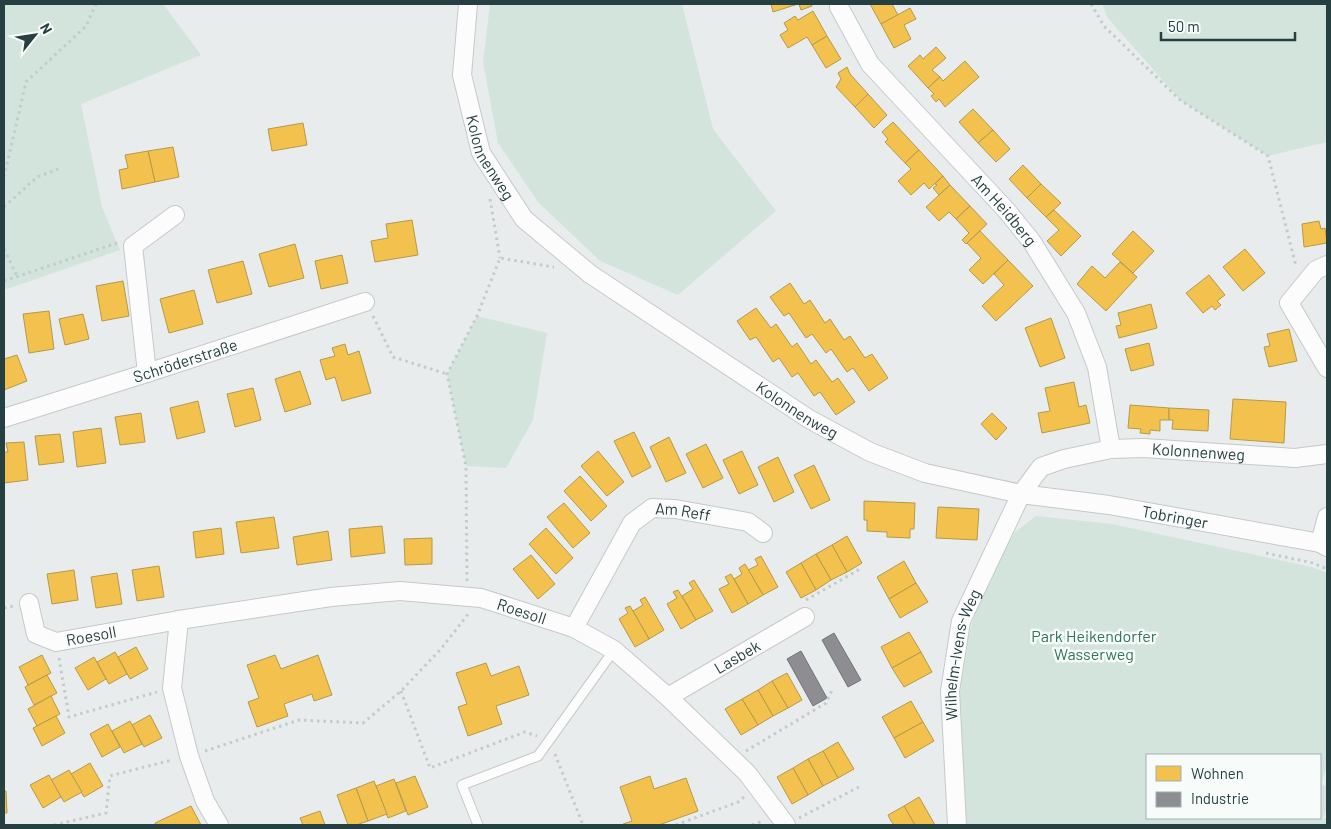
<svg xmlns="http://www.w3.org/2000/svg" width="1331" height="829" viewBox="0 0 1331 829" font-family="Barlow,sans-serif">
	<style>
		.green { fill: #d3e4dd; fill-rule: evenodd }
		.homes { fill: #f2c14e; stroke: #b59a4a }
		.industry { fill: #8d8d92; stroke: #6e7679 }
		.lines { fill: none; stroke-linecap: round; stroke-linejoin: round }
		.lane-casing { stroke: #c5c9c9; stroke-width: 11 }
		.street-casing { stroke: #c5c9c9; stroke-width: 20 }
		.path { stroke: #c3cbcb; stroke-width: 3; stroke-dasharray: 2.5 4; stroke-linecap: butt }
		.lane { stroke: #fcfcfc; stroke-width: 9 }
		.street { stroke: #fcfcfc; stroke-width: 18 }
		.labels { text-anchor: middle; stroke-width: 5; stroke-linejoin: round; paint-order: stroke }
		.street-label { font-size: 16px; fill: #263f40; stroke: #f7fbfa }
		.park-label { font-size: 16px; fill: #32755f; stroke: #f7fbfa }
	</style>
	<rect width="100%" height="100%" fill="#e8ecec"/>
	<!-- green -->
	<g class="green">
		<polygon points="4,4 163,4 201,55 81,104 102,207 120,250 4,290"/>
		<polygon points="490,4 682,4 713,129 776,211 678,295 600,261 538,202 498,143 483,62"/>
		<polygon points="1102,4 1327,4 1327,142 1268,156 1180,100 1107,17"/>
		<polygon points="477,316 547,333 533,420 506,468 466,466 447,374"/>
		<path d="M1036 516 1112 524 1312 567 1327 573V766L1321 784 1327 787V808L1323 818 1327 819V825H966L964 776 957 713 965 650 974 617 990 576 1015 532ZM1147 755H1320V818H1147Z"/>
	</g>
	<!-- homes -->
	<g class="homes">
		<polygon points="771,4 798,4 773,12"/>
		<polygon points="799,4 811,4 812,6 801,10"/>
		<polygon points="870,4 892,4 898,15 881,24"/>
		<polygon points="910,8 916,19 904,25 911,39 894,48 881,24"/>
		<polygon points="813,11 827,36 812,45 807,37 788,48 780,35 788,30 784,23 795,16 798,20"/>
		<polygon points="827,36 841,59 826,68 812,45"/>
		<polygon points="936,47 946,58 932,70 940,77 928,88 908,66 920,55 923,59"/>
		<polygon points="965,61 979,77 945,107 939,99 936,102 931,96 934,94 928,88 940,77 943,81"/>
		<polygon points="847,67 850,74 868,94 855,107 836,87 841,79 838,73"/>
		<polygon points="868,94 887,115 874,128 855,107"/>
		<polygon points="973,109 993,130 978,143 959,122"/>
		<polygon points="893,122 919,150 905,163 885,142 888,139 882,132"/>
		<polygon points="303,123 307,145 272,151 268,129"/>
		<polygon points="993,130 1010,149 996,162 978,143"/>
		<polygon points="173,147 179,177 155,182 148,151"/>
		<polygon points="919,150 943,176 929,189 924,183 911,195 898,181 911,169 905,163"/>
		<polygon points="148,151 155,182 122,189 119,170 128,168 125,155"/>
		<polygon points="1023,165 1041,184 1027,198 1009,179"/>
		<polygon points="943,176 950,185 939,195 933,188 937,185 935,184"/>
		<polygon points="1041,184 1061,203 1046,217 1027,198"/>
		<polygon points="950,185 970,206 956,219 949,212 939,221 926,207"/>
		<polygon points="970,206 987,224 966,244 962,240 969,233 956,219"/>
		<polygon points="1054,210 1081,236 1061,256 1047,241 1059,230 1046,217"/>
		<polygon points="412,220 418,255 375,262 371,241 388,238 386,224"/>
		<polygon points="1319,221 1321,229 1325,228 1327,243 1304,247 1302,224"/>
		<polygon points="980,231 1008,260 983,284 969,270 981,258 967,243"/>
		<polygon points="1133,231 1154,251 1133,273 1112,254"/>
		<polygon points="295,244 304,278 269,287 259,254"/>
		<polygon points="1245,249 1265,273 1243,291 1223,267"/>
		<polygon points="342,255 348,283 321,289 315,261"/>
		<polygon points="1008,260 1033,286 996,321 982,306 1004,285 994,274"/>
		<polygon points="243,261 252,294 217,303 208,270"/>
		<polygon points="1120,262 1137,277 1106,311 1077,284 1092,266 1105,278"/>
		<polygon points="1209,275 1225,295 1217,301 1221,305 1215,310 1212,306 1203,313 1186,293"/>
		<polygon points="123,281 129,316 102,321 96,286"/>
		<polygon points="790,283 804,304 810,300 825,323 830,319 844,340 850,336 865,358 872,354 888,378 869,391 853,368 847,372 831,349 826,353 812,334 806,338 789,313 784,316 770,297"/>
		<polygon points="194,290 203,324 169,333 160,299"/>
		<polygon points="1151,304 1157,328 1119,338 1116,326 1121,325 1118,313"/>
		<polygon points="756,308 771,328 776,324 792,347 797,343 811,364 816,360 832,382 838,378 855,402 836,415 820,392 814,396 798,373 792,377 779,358 773,362 756,337 750,340 737,321"/>
		<polygon points="49,311 54,349 29,353 23,314"/>
		<polygon points="83,314 89,339 65,345 59,319"/>
		<polygon points="1051,318 1065,358 1040,367 1025,328"/>
		<polygon points="1289,329 1297,361 1269,367 1264,347 1270,346 1267,334"/>
		<polygon points="1149,343 1154,365 1131,371 1125,349"/>
		<polygon points="345,344 348,355 359,351 371,393 342,401 335,377 326,380 320,360 335,356 332,348"/>
		<polygon points="17,355 27,381 4,390 4,359"/>
		<polygon points="300,371 311,404 285,412 275,379"/>
		<polygon points="1074,382 1079,407 1086,405 1090,423 1042,433 1038,413 1050,411 1045,388"/>
		<polygon points="253,388 261,420 235,427 227,394"/>
		<polygon points="1233,399 1286,402 1284,443 1230,439"/>
		<polygon points="198,401 205,432 177,439 170,408"/>
		<polygon points="1130,405 1169,408 1169,420 1160,420 1160,431 1150,430 1150,434 1140,433 1141,429 1128,428"/>
		<polygon points="1169,408 1209,410 1208,431 1172,429 1173,420 1169,420"/>
		<polygon points="141,413 145,442 120,445 115,417"/>
		<polygon points="992,413 1007,428 996,440 981,424"/>
		<polygon points="101,428 106,463 77,467 73,432"/>
		<polygon points="634,432 651,467 632,477 614,441"/>
		<polygon points="60,434 64,462 39,465 35,436"/>
		<polygon points="669,437 686,473 666,482 650,447"/>
		<polygon points="24,442 28,480 4,483 4,452 8,452 6,443"/>
		<polygon points="706,444 723,478 703,488 686,454"/>
		<polygon points="598,451 624,482 607,496 581,466"/>
		<polygon points="742,451 758,485 739,494 723,460"/>
		<polygon points="778,457 794,492 774,502 758,467"/>
		<polygon points="814,465 830,500 811,509 794,475"/>
		<polygon points="580,476 607,506 591,521 564,491"/>
		<polygon points="864,501 915,503 914,529 910,529 910,538 887,537 887,532 867,531 867,520 864,520"/>
		<polygon points="564,503 590,533 573,548 547,517"/>
		<polygon points="938,507 979,509 977,540 936,538"/>
		<polygon points="274,517 279,548 241,553 236,522"/>
		<polygon points="382,526 385,553 351,557 349,529"/>
		<polygon points="221,528 224,554 196,558 193,532"/>
		<polygon points="546,528 573,558 556,574 529,544"/>
		<polygon points="328,531 332,560 297,565 293,537"/>
		<polygon points="847,536 862,563 847,572 832,545"/>
		<polygon points="432,538 432,564 405,565 404,539"/>
		<polygon points="832,545 847,572 831,580 816,554"/>
		<polygon points="816,554 831,580 816,590 801,563"/>
		<polygon points="531,555 555,584 538,599 513,569"/>
		<polygon points="761,556 778,587 763,595 748,570 758,565 755,559"/>
		<polygon points="904,561 916,583 889,599 877,577"/>
		<polygon points="801,563 816,590 801,598 786,572"/>
		<polygon points="745,564 763,595 748,604 734,579 742,574 739,568"/>
		<polygon points="159,566 164,597 137,601 132,570"/>
		<polygon points="74,570 78,600 52,604 47,574"/>
		<polygon points="117,573 122,604 96,608 91,577"/>
		<polygon points="731,574 748,604 732,613 719,589 729,584 725,577"/>
		<polygon points="694,580 713,611 696,620 682,596 693,589 689,583"/>
		<polygon points="916,583 928,602 900,618 889,599"/>
		<polygon points="678,590 696,620 681,629 667,604 677,598 673,592"/>
		<polygon points="645,597 664,630 649,639 633,611 643,605 640,600"/>
		<polygon points="630,606 649,639 635,647 619,619 628,613 625,608"/>
		<polygon points="909,632 921,652 892,668 881,647"/>
		<polygon points="136,647 148,669 130,679 118,657"/>
		<polygon points="115,652 127,674 109,684 97,662"/>
		<polygon points="921,652 932,672 904,687 892,668"/>
		<polygon points="42,655 51,673 28,685 19,667"/>
		<polygon points="275,655 281,669 318,655 332,695 314,701 312,694 284,704 288,716 257,727 248,702 259,698 247,665"/>
		<polygon points="94,657 106,679 88,690 75,668"/>
		<polygon points="486,663 491,676 519,666 529,695 496,706 502,724 468,736 458,707 467,704 456,673"/>
		<polygon points="787,673 802,700 788,708 772,681"/>
		<polygon points="47,675 57,693 34,705 25,687"/>
		<polygon points="772,681 788,708 773,716 758,690"/>
		<polygon points="758,690 773,716 758,725 742,699"/>
		<polygon points="51,696 60,714 37,726 28,709"/>
		<polygon points="742,699 758,725 741,735 725,709"/>
		<polygon points="911,701 923,722 894,738 882,717"/>
		<polygon points="150,715 162,738 144,747 132,725"/>
		<polygon points="56,716 65,733 42,746 33,728"/>
		<polygon points="130,721 142,744 124,753 112,731"/>
		<polygon points="923,722 934,741 905,758 894,738"/>
		<polygon points="108,724 120,747 102,757 90,734"/>
		<polygon points="838,742 854,769 838,778 823,751"/>
		<polygon points="823,751 838,778 823,786 808,759"/>
		<polygon points="808,759 823,786 808,795 793,768"/>
		<polygon points="90,763 103,786 84,797 71,774"/>
		<polygon points="793,768 808,795 792,804 777,777"/>
		<polygon points="69,770 82,792 64,802 51,780"/>
		<polygon points="49,775 61,797 43,808 30,785"/>
		<polygon points="415,776 428,807 408,815 396,783"/>
		<polygon points="650,776 654,789 686,778 698,811 659,825 623,825 623,824 632,821 620,787"/>
		<polygon points="394,779 406,811 388,818 376,786"/>
		<polygon points="374,781 387,814 368,821 356,788"/>
		<polygon points="356,788 368,821 356,825 348,825 337,795"/>
		<polygon points="4,791 6,791 7,813 4,813"/>
		<polygon points="919,797 935,825 915,825 904,806"/>
		<polygon points="191,806 201,825 156,825 155,823"/>
		<polygon points="904,806 915,825 894,825 891,821 888,815"/>
		<polygon points="320,811 325,825 303,825 300,818"/>
	</g>
	<!-- industry -->
	<g class="industry">
		<polygon points="834,633 861,680 848,687 822,640"/>
		<polygon points="801,651 827,698 813,706 787,659"/>
	</g>
	<g class="lines">
		<defs>
			<polyline id="lane" points="478,825 462,785 538,756 614,650"/>
			<g id="street">
				<path id="s1" d="M468 4 462 75 481 153 524 219 590 274 809 419 870 452 925 473 1021 494 1109 505 1320 543 1327 547"/>
				<path id="s2" d="M839 4V7L870 64 1007 211 1032 242 1076 313 1097 367 1111 449"/>
				<polyline points="1327,265 1316,270 1289,303 1327,368"/>
				<polyline points="147,373 133,246 175,215"/>
				<path id="s3" d="M4 418 147 373 365 302"/>
				<polyline points="1320,543 1327,517"/>
				<path id="s4" d="M29 603 36 634 56 642 179 620"/>
				<path id="s5" d="M574 628 632 523 652 508 675 509 748 522 763 533"/>
				<path id="s6" d="M668 697 805 617"/>
				<path id="s7" d="M219 825 205 801 189 756 172 688 179 620 331 597 400 591 481 598 574 628 614 650 668 697 747 773 786 825"/>
				<path id="s8" d="M957 825 950 691 961 621 1021 494 1041 467 1064 459 1111 449 1144 448 1295 458 1327 454"/>
			</g>
		</defs>
		<!-- lane casing -->
		<use href="#lane" class="lane-casing"/>
		<!-- street casing -->
		<use href="#street" class="street-casing"/>
		<!-- path -->
		<g class="path">
			<polyline points="1091,4 1104,26 1180,100 1268,156 1296,266"/>
			<polyline points="4,177 26,82 86,26 96,4"/>
			<polyline points="490,199 500,258"/>
			<polyline points="4,207 37,177 61,168"/>
			<polyline points="4,249 17,276"/>
			<polyline points="4,281 117,243"/>
			<polyline points="373,316 393,357 447,374"/>
			<polyline points="1266,553 1313,563 1327,569"/>
			<polyline points="467,581 466,466 447,374 477,316 500,258 554,267"/>
			<polyline points="806,600 860,569"/>
			<polyline points="4,608 14,606"/>
			<polyline points="59,658 69,717 157,692"/>
			<polyline points="401,691 430,768 525,732 537,736"/>
			<polyline points="205,751 299,720 363,723 401,691 440,650 469,613"/>
			<polyline points="746,751 826,703 832,690"/>
			<polyline points="555,754 583,825"/>
			<polyline points="799,818 859,787"/>
			<polyline points="54,825 106,813 110,776 172,760"/>
			<polyline points="676,825 738,802 744,797"/>
			<polyline points="752,825 763,821"/>
		</g>
		<!-- lane -->
		<use href="#lane" class="lane"/>
		<!-- street -->
		<use href="#street" class="street"/>
	</g>
	<g class="labels">
		<!-- street labels -->
		<g class="street-label">
			<text dy="6" stroke="none"><textPath href="#s1" startOffset="159">Kolonnenweg</textPath></text>
			<text dy="6" stroke="none"><textPath href="#s2" startOffset="266">Am Heidberg</textPath></text>
			<text dy="6" stroke="none"><textPath href="#s3" startOffset="190">Schröderstraße</textPath></text>
			<text dy="6" stroke="none"><textPath href="#s1" startOffset="564">Kolonnenweg</textPath></text>
			<text dy="6" stroke="none"><textPath href="#s8" startOffset="539">Kolonnenweg</textPath></text>
			<text dy="6" stroke="none"><textPath href="#s5" startOffset="176">Am Reff</textPath></text>
			<text dy="6" stroke="none"><textPath href="#s1" startOffset="961">Tobringer</textPath></text>
			<text dy="6" stroke="none"><textPath href="#s7" startOffset="561">Roesoll</textPath></text>
			<text dy="6" stroke="none"><textPath href="#s4" startOffset="89">Roesoll</textPath></text>
			<text dy="6" stroke="none"><textPath href="#s8" startOffset="172">Wilhelm-Ivens-Weg</textPath></text>
			<text dy="6" stroke="none"><textPath href="#s6" startOffset="80">Lasbek</textPath></text>
		</g>
		<!-- park labels -->
		<g class="park-label">
			<text x="1094" y="642">Park Heikendorfer<tspan x="1094" dy="18">Wasserweg</tspan></text>
		</g>
	</g>
	<!-- border -->
	<rect width="1331" height="829" fill="none" stroke="#263f40" stroke-width="10"/>
	<!-- legend -->
	<rect x="1146" y="754" width="175" height="65" fill="#f7fbfa" stroke="#a3b0b0"/>
	<rect x="1156" y="766" width="25" height="15" fill="#f2c14e" stroke="#a3b0b0"/>
	<text x="1191" y="779" font-size="15" fill="#263f40">Wohnen</text>
	<rect x="1156" y="792" width="25" height="15" fill="#8d8d92" stroke="#a3b0b0"/>
	<text x="1191" y="804" font-size="15" fill="#263f40">Industrie</text>
	<!-- north arrow -->
	<g transform="translate(35 35) rotate(60)" stroke="#f7fbfa" stroke-width="4" paint-order="stroke">
	<path d="M0-4L9 19L0 12L-9 19Z" fill="#263f40"/>
	<text y="-8" font-size="14" font-weight="bold" text-anchor="middle" fill="#263f40">N</text>
	</g>
	<!-- scale -->
	<path d="M1161 32v8h134v-8" fill="none" stroke="#263f40" stroke-width="2.5"/>
	<text x="1168" y="32" font-size="15" fill="#263f40" stroke="#f7fbfa" stroke-width="4" paint-order="stroke">50 m</text>
</svg>
